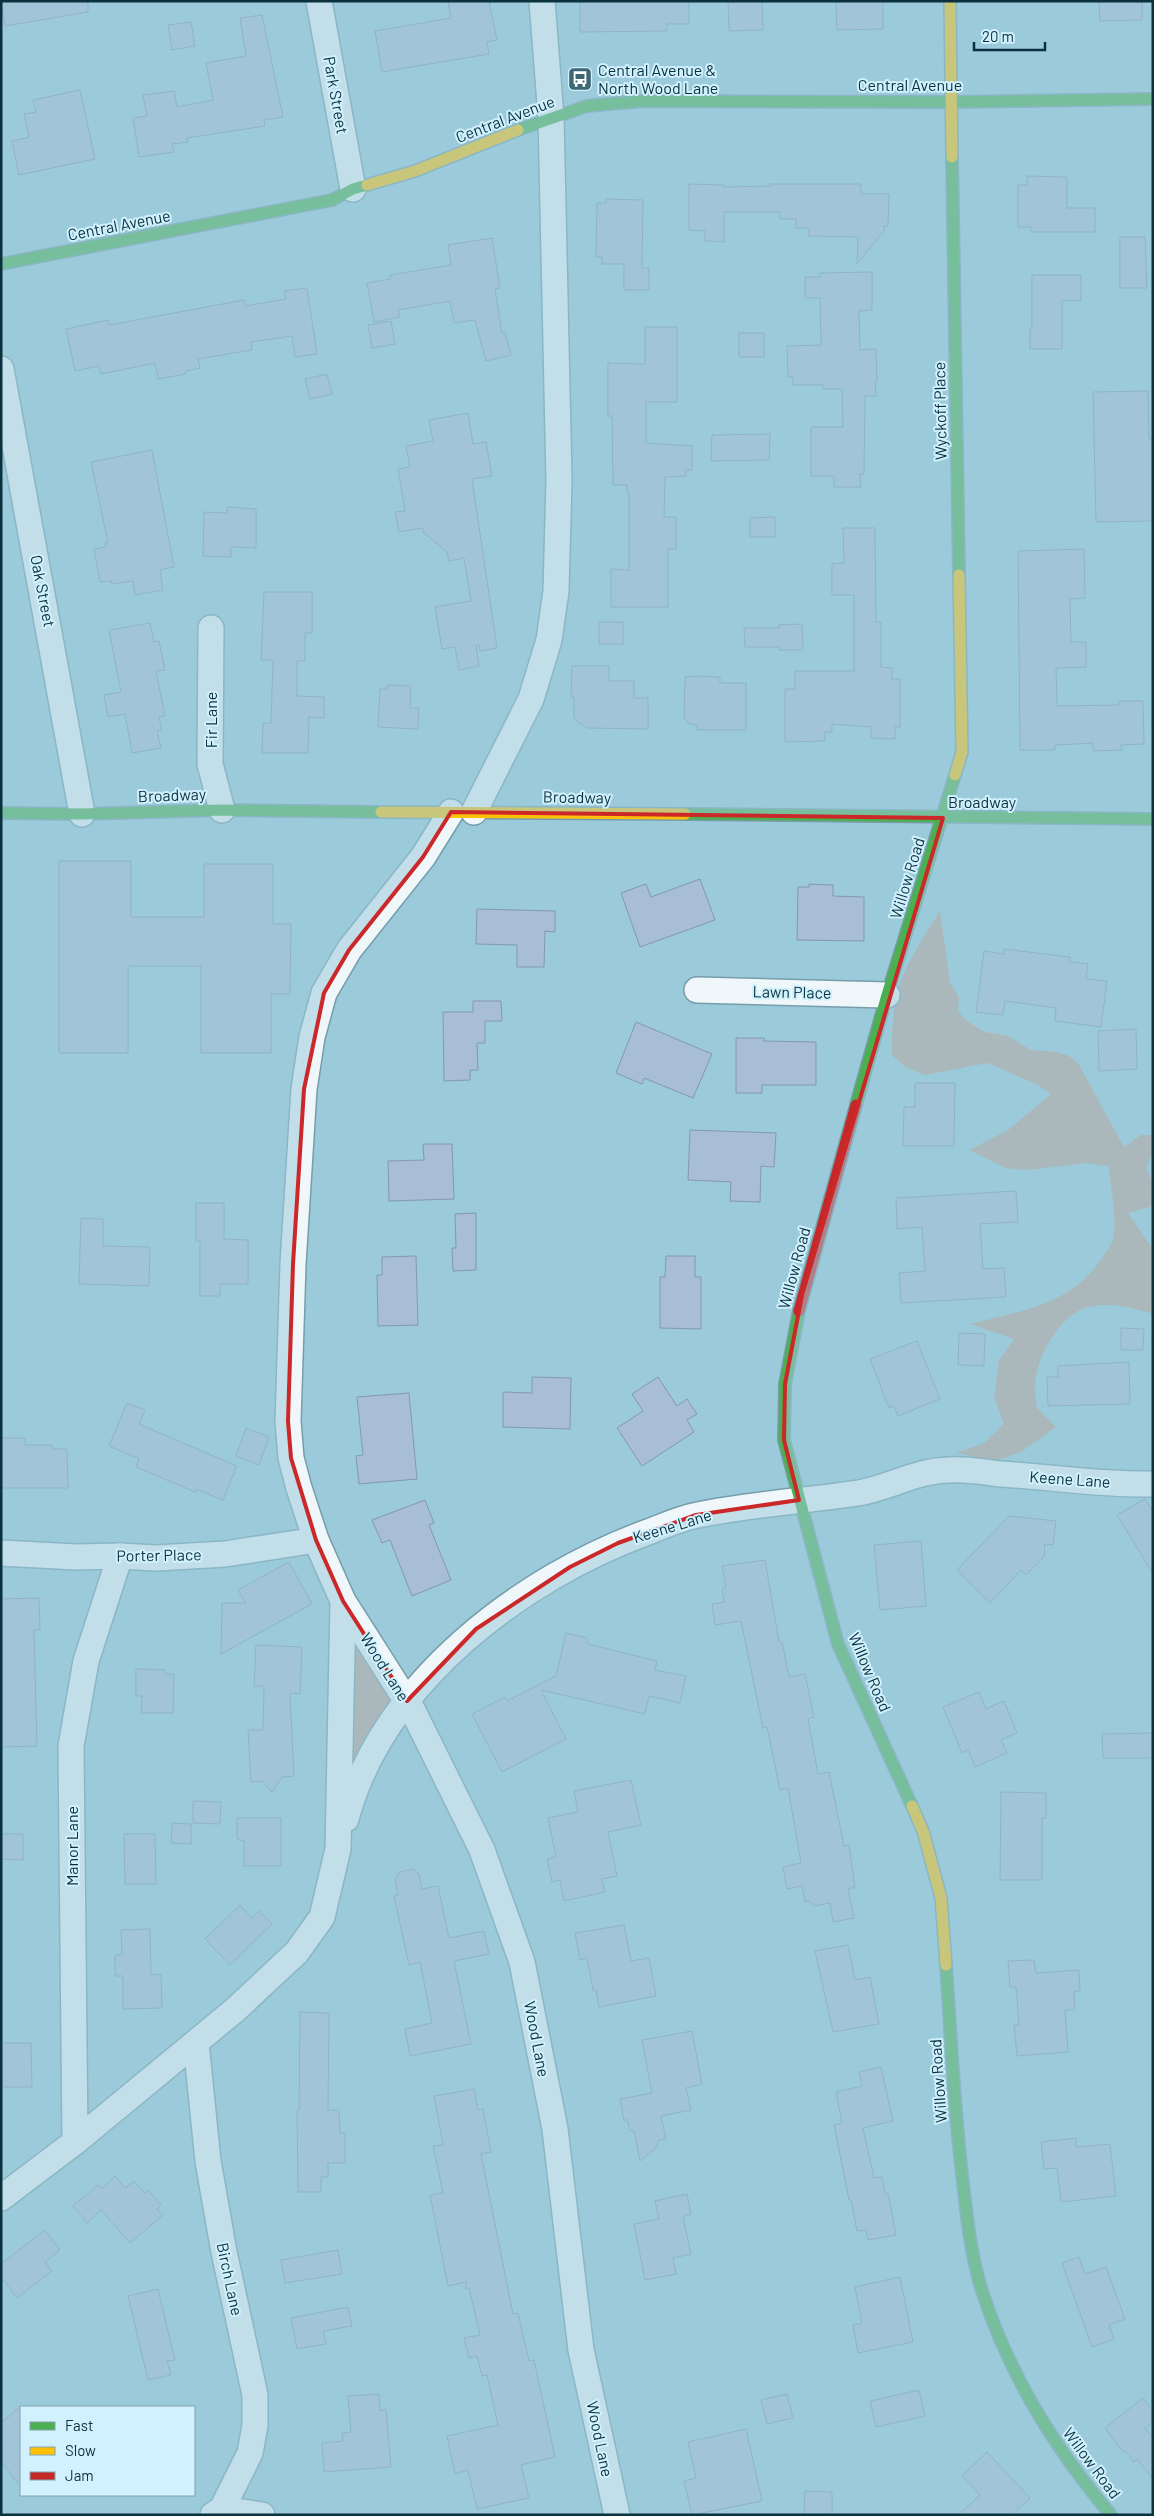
<svg xmlns="http://www.w3.org/2000/svg" width="1154" height="2516" viewBox="0 0 1154 2516" font-family="Barlow,sans-serif">
	<style>
		.green { fill: #bfa396 }
		.building { fill: #a8bdd6; stroke: #8399ac }
		.lines { fill: none; stroke-linecap: round; stroke-linejoin: round }
		.street-casing { stroke: #769daa; stroke-width: 28 }
		.fast-casing { stroke: #769daa; stroke-width: 14 }
		.slow-casing { stroke: #769daa; stroke-width: 14 }
		.jam-casing { stroke: #769daa; stroke-width: 14 }
		.street { stroke: #f0f7fa; stroke-width: 25 }
		.fast { stroke: #4caf50; stroke-width: 11 }
		.slow { stroke: #ffc107; stroke-width: 11 }
		.jam { stroke: #c62828; stroke-width: 11 }
		.marked { fill: none; stroke: #cc2829; stroke-width: 4; stroke-linejoin: round }
		.labels { text-anchor: middle; stroke-width: 4; stroke-linejoin: round; paint-order: stroke }
		.poi-label { font-size: 16px; fill: #0a313d; stroke: #d0f1fd; text-anchor: start }
		.street-label { font-size: 16px; fill: #0a313d; stroke: #d0f1fd }
	</style>
	<rect width="100%" height="100%" fill="#9bcbdb"/>
	<!-- green -->
	<g class="green">
		<path d="M940 911 950 983 959 997 958 1011 967 1021 985 1032 1008 1036 1031 1050 1057 1052 1069 1056 1078 1063 1124 1147 1141 1135H1153V1150L1147 1167 1153 1186V1206L1128 1213 1153 1249V1314C1133 1308 1114 1303 1093 1306 1062 1310 1036 1356 1035 1385 1035 1392 1036 1400 1037 1408L1056 1427 1021 1452 996 1461 956 1453 984 1443 1004 1424 994 1397 999 1360 1014 1339 970 1324C1021 1311 1071 1305 1102 1258 1105 1253 1110 1247 1112 1242 1118 1226 1111 1183 1108 1166L1086 1163 1028 1170 1005 1168 969 1150 1008 1130 1051 1094 1038 1085 988 1063 925 1075 905 1067 892 1055C892 1036 892 1016 896 997 903 968 924 936 940 911Z"/>
		<polygon points="347,1616 401,1700 345,1797"/>
	</g>
	<!-- building -->
	<g class="building">
		<polygon points="1,1 88,1 88,12 5,26"/>
		<polygon points="448,1 489,1 497,40 487,42 489,54 382,72 375,31 451,18"/>
		<polygon points="580,1 689,1 689,24 667,24 667,31 580,32"/>
		<polygon points="728,1 762,1 763,30 729,31"/>
		<polygon points="836,1 883,1 883,29 837,30"/>
		<polygon points="1099,1 1142,1 1142,20 1100,21"/>
		<polygon points="262,15 283,117 264,120 265,126 187,138 188,142 172,144 174,152 139,157 133,118 147,116 143,95 174,91 177,107 213,100 206,63 246,56 240,18"/>
		<polygon points="191,22 195,46 172,50 168,25"/>
		<polygon points="80,90 95,159 19,175 12,141 29,137 24,114 36,112 33,100"/>
		<polygon points="1027,176 1067,177 1067,208 1095,208 1095,232 1031,232 1031,227 1018,227 1018,185 1027,185"/>
		<polygon points="689,184 724,185 724,187 770,186 770,184 861,184 861,194 889,194 888,226 884,226 884,231 857,264 858,237 809,236 809,228 796,228 796,219 780,219 780,212 724,212 724,242 705,241 705,231 689,230"/>
		<polygon points="606,199 643,200 642,268 649,268 649,290 624,290 624,264 602,264 602,257 596,257 597,203 606,203"/>
		<polygon points="1120,237 1145,237 1147,288 1120,288"/>
		<polygon points="492,238 500,288 495,289 502,333 505,332 511,355 486,361 475,320 454,323 450,301 398,310 400,317 374,322 367,283 390,279 390,275 451,265 448,245"/>
		<polygon points="872,272 872,310 859,311 860,350 876,349 877,382 875,382 876,396 865,396 864,474 860,474 861,487 834,487 834,476 811,476 811,427 843,427 842,389 823,389 823,385 793,385 793,377 788,377 787,346 821,345 820,298 805,298 805,277 820,277 820,273"/>
		<polygon points="1032,275 1081,275 1081,301 1062,300 1062,349 1030,349 1030,329 1032,329"/>
		<polygon points="307,288 317,354 295,357 292,336 251,342 252,350 198,359 200,368 186,371 186,374 158,379 155,363 101,374 99,366 75,371 66,329 108,320 109,325 244,300 245,306 286,299 284,291"/>
		<polygon points="391,321 395,344 372,348 368,325"/>
		<polygon points="645,327 677,327 677,402 646,402 646,443 692,446 692,470 685,470 686,476 665,477 664,517 676,517 676,549 668,549 668,607 611,607 611,569 629,570 629,493 627,493 627,485 613,485 612,416 608,416 608,363 645,364"/>
		<rect x="739" y="333" width="25" height="24"/>
		<polygon points="327,374 332,394 310,399 305,379"/>
		<polygon points="1148,391 1149,439 1153,439 1153,521 1096,522 1093,392"/>
		<polygon points="468,413 473,444 486,442 492,476 472,479 497,648 480,651 479,645 476,645 479,666 459,670 455,647 442,649 435,607 471,601 464,558 449,561 447,552 423,532 423,528 399,532 395,512 405,511 398,469 410,467 406,446 433,441 429,420"/>
		<polygon points="770,434 769,460 711,461 712,435"/>
		<polygon points="152,450 174,567 160,570 163,590 135,595 133,581 112,584 111,581 100,582 94,549 106,547 105,543 108,543 91,462"/>
		<polygon points="227,507 256,509 256,548 231,547 231,557 203,556 204,512 227,513"/>
		<polygon points="775,517 775,537 750,537 750,518"/>
		<polygon points="843,528 875,528 876,622 881,622 881,667 892,668 892,679 900,679 900,727 895,727 895,739 871,738 871,727 832,724 832,732 825,732 825,741 785,742 785,689 795,689 795,671 854,671 854,595 832,595 832,564 844,563"/>
		<polygon points="1084,549 1085,598 1070,599 1071,642 1086,642 1086,667 1056,668 1057,706 1119,705 1119,701 1143,701 1144,744 1121,745 1122,750 1093,751 1093,743 1055,745 1055,750 1020,750 1018,551"/>
		<polygon points="264,592 312,592 312,633 305,633 305,661 297,661 297,696 324,697 324,718 309,717 308,753 262,753 263,723 271,723 273,660 261,660"/>
		<rect x="599" y="622" width="24" height="22"/>
		<polygon points="150,623 154,642 159,641 165,670 156,671 165,716 159,717 162,730 157,731 161,748 132,753 125,714 108,717 104,695 121,692 109,630"/>
		<polygon points="802,624 803,650 779,650 779,647 745,647 744,628 779,628 778,625"/>
		<polygon points="572,666 609,666 609,681 634,681 634,698 648,698 648,729 587,728 577,721 574,717 574,697 571,698"/>
		<polygon points="697,676 720,677 720,683 746,683 746,730 697,730 697,726 688,723 684,717 685,677"/>
		<polygon points="387,685 411,686 410,708 419,708 418,729 378,727 380,689 387,689"/>
		<polygon points="59,861 131,861 131,917 204,917 204,864 273,864 273,924 291,924 290,994 271,994 271,1053 201,1053 201,966 128,966 128,1053 59,1053"/>
		<polygon points="700,879 715,920 640,947 621,893 646,884 651,897"/>
		<polygon points="809,884 833,885 833,896 864,897 864,941 797,940 798,887 809,887"/>
		<polygon points="477,909 555,911 555,932 545,931 544,967 517,967 517,945 476,944"/>
		<polygon points="1004,949 1070,957 1070,962 1088,964 1086,979 1107,981 1101,1027 1055,1021 1056,1008 1005,1001 1003,1015 976,1012 984,951 1004,954"/>
		<polygon points="473,1001 501,1001 502,1021 485,1021 485,1043 477,1043 478,1070 470,1070 470,1080 444,1081 443,1012 473,1012"/>
		<polygon points="636,1022 712,1054 693,1098 644,1078 642,1084 616,1073"/>
		<polygon points="1136,1029 1137,1069 1099,1071 1098,1031"/>
		<polygon points="736,1038 764,1038 764,1041 816,1042 816,1085 762,1085 762,1093 736,1093"/>
		<polygon points="915,1083 955,1083 954,1146 903,1146 904,1107 915,1107"/>
		<polygon points="690,1130 776,1133 774,1167 761,1166 760,1202 730,1201 731,1182 688,1180"/>
		<polygon points="423,1144 452,1144 454,1199 389,1201 388,1161 424,1160"/>
		<polygon points="1016,1191 1018,1222 980,1224 983,1269 1004,1268 1006,1297 901,1303 899,1273 925,1271 922,1227 897,1229 896,1198"/>
		<polygon points="196,1203 224,1203 224,1239 248,1240 248,1284 220,1284 220,1296 200,1296 200,1241 196,1241"/>
		<polygon points="476,1213 476,1270 453,1271 452,1248 456,1248 455,1214"/>
		<polygon points="81,1218 103,1219 103,1246 150,1247 149,1286 79,1284"/>
		<polygon points="416,1256 418,1325 378,1326 377,1275 382,1275 382,1257"/>
		<polygon points="666,1256 695,1256 695,1277 701,1277 701,1329 660,1328 660,1277 665,1277"/>
		<polygon points="1121,1328 1144,1329 1143,1350 1121,1350"/>
		<polygon points="959,1333 985,1334 984,1366 958,1365"/>
		<polygon points="917,1341 940,1399 898,1416 894,1406 889,1408 870,1359"/>
		<polygon points="1129,1362 1130,1404 1048,1406 1047,1377 1058,1377 1058,1366"/>
		<polygon points="532,1377 571,1378 570,1429 503,1427 503,1392 532,1393"/>
		<polygon points="658,1377 677,1406 687,1399 697,1414 687,1420 694,1432 642,1466 617,1428 643,1411 632,1394"/>
		<polygon points="409,1393 417,1479 359,1484 356,1456 363,1455 357,1397"/>
		<polygon points="127,1403 145,1410 139,1424 237,1466 223,1500 196,1489 195,1492 136,1467 139,1459 109,1446"/>
		<polygon points="246,1428 269,1437 259,1465 236,1456"/>
		<polygon points="1,1438 25,1438 25,1445 52,1445 53,1449 67,1449 68,1488 1,1488"/>
		<polygon points="1145,1499 1153,1512 1153,1574 1117,1515"/>
		<polygon points="425,1500 434,1523 429,1525 451,1580 412,1596 390,1540 382,1543 372,1520"/>
		<polygon points="1009,1516 1056,1521 1053,1545 1045,1544 1044,1557 1026,1575 1021,1570 990,1603 957,1570"/>
		<polygon points="921,1541 926,1606 880,1610 874,1545"/>
		<polygon points="765,1560 779,1642 782,1642 789,1677 805,1674 814,1717 808,1719 818,1774 829,1772 844,1846 849,1845 855,1887 848,1889 854,1918 833,1922 830,1903 814,1906 809,1901 805,1902 802,1886 787,1889 783,1867 801,1863 788,1788 780,1790 767,1727 763,1728 741,1621 715,1625 712,1604 724,1602 722,1589 726,1587 722,1566"/>
		<polygon points="289,1562 312,1604 221,1654 222,1603 246,1603 238,1590"/>
		<polygon points="39,1598 40,1630 34,1630 37,1746 1,1747 1,1599"/>
		<polygon points="566,1633 587,1638 588,1644 657,1661 655,1670 686,1676 680,1703 649,1696 645,1714 541,1690 566,1739 502,1772 472,1714 505,1697 507,1701 556,1676"/>
		<polygon points="256,1645 302,1647 300,1694 290,1693 294,1776 282,1777 272,1792 262,1781 251,1782 248,1730 263,1730 264,1686 254,1686"/>
		<polygon points="136,1669 165,1670 165,1674 174,1674 173,1713 141,1713 142,1696 136,1696"/>
		<polygon points="979,1692 986,1709 1004,1701 1017,1733 1001,1740 1007,1753 975,1767 968,1750 962,1753 943,1707"/>
		<polygon points="1153,1733 1153,1758 1103,1758 1102,1734"/>
		<polygon points="631,1780 641,1825 608,1832 617,1876 602,1879 605,1892 564,1901 560,1880 552,1882 547,1859 556,1857 548,1818 578,1812 574,1791"/>
		<polygon points="1001,1792 1046,1793 1046,1818 1042,1818 1042,1880 1000,1880"/>
		<polygon points="193,1801 221,1802 220,1824 193,1823"/>
		<polygon points="237,1818 281,1818 281,1866 244,1866 244,1841 237,1839"/>
		<polygon points="172,1823 191,1824 191,1844 171,1843"/>
		<polygon points="1,1834 23,1834 23,1860 1,1859"/>
		<polygon points="124,1834 155,1834 156,1884 125,1884"/>
		<polygon points="413,1869 419,1874 422,1889 438,1886 449,1938 484,1931 489,1954 454,1961 471,2044 410,2056 405,2029 432,2023 420,1962 409,1965 394,1896 398,1895 395,1879 400,1872"/>
		<polygon points="240,1905 252,1918 259,1911 272,1924 230,1965 205,1939"/>
		<polygon points="624,1925 631,1961 649,1958 656,1996 599,2007 596,1990 593,1990 587,1958 580,1960 575,1933"/>
		<polygon points="150,1929 151,1975 161,1974 162,2008 123,2009 123,1976 115,1976 115,1955 122,1955 121,1930"/>
		<polygon points="848,1945 855,1980 870,1977 879,2024 833,2032 815,1951"/>
		<polygon points="1034,1960 1036,1973 1079,1970 1080,1991 1074,1992 1075,2010 1065,2010 1068,2052 1017,2056 1014,2025 1019,2025 1016,1987 1010,1987 1008,1961"/>
		<polygon points="300,2012 329,2013 328,2110 339,2110 340,2133 345,2133 345,2163 328,2163 328,2177 321,2177 321,2192 298,2192 297,2111 299,2110"/>
		<polygon points="692,2031 702,2084 686,2088 691,2110 661,2116 666,2139 659,2140 656,2148 640,2161 634,2131 630,2131 627,2119 624,2121 620,2099 652,2093 642,2040"/>
		<polygon points="1,2043 31,2043 32,2087 1,2087"/>
		<polygon points="881,2067 893,2121 863,2128 874,2178 882,2177 885,2194 888,2193 896,2235 868,2240 866,2230 857,2231 851,2200 849,2200 834,2125 842,2123 836,2092 862,2086 859,2072"/>
		<polygon points="474,2089 478,2110 483,2109 491,2152 481,2154 513,2314 518,2313 529,2361 534,2360 555,2457 521,2465 529,2498 477,2509 468,2470 455,2474 447,2436 498,2425 487,2375 482,2376 477,2356 469,2358 464,2338 480,2335 469,2288 466,2289 466,2282 448,2286 430,2195 443,2193 433,2146 443,2145 434,2096"/>
		<polygon points="1076,2138 1076,2147 1110,2144 1116,2196 1061,2202 1057,2168 1044,2169 1041,2142"/>
		<polygon points="115,2176 125,2188 134,2181 145,2193 148,2190 161,2205 157,2209 163,2215 130,2243 101,2210 87,2223 73,2206 98,2185 102,2188"/>
		<polygon points="687,2194 691,2214 683,2217 691,2254 673,2258 676,2274 645,2280 634,2224 659,2219 655,2201"/>
		<polygon points="45,2230 60,2250 45,2262 52,2271 17,2298 1,2277 1,2264"/>
		<polygon points="338,2250 342,2274 285,2283 281,2260"/>
		<polygon points="1079,2257 1085,2274 1106,2267 1125,2319 1109,2325 1114,2339 1092,2347 1062,2263"/>
		<polygon points="900,2277 913,2342 858,2353 853,2325 862,2323 855,2287"/>
		<polygon points="158,2289 175,2360 167,2361 171,2375 148,2380 128,2296"/>
		<polygon points="348,2307 352,2326 323,2331 326,2344 297,2349 291,2318"/>
		<polygon points="919,2390 925,2416 876,2427 870,2401"/>
		<polygon points="379,2394 380,2410 386,2410 391,2467 324,2472 322,2443 343,2441 342,2433 351,2432 348,2396"/>
		<polygon points="787,2394 793,2418 767,2424 761,2400"/>
		<polygon points="1143,2398 1153,2411 1153,2422 1145,2428 1153,2438 1153,2479 1137,2459 1134,2462 1125,2451 1123,2452 1105,2428"/>
		<polygon points="21,2406 21,2487 1,2462 1,2423"/>
		<polygon points="746,2429 762,2501 692,2515 684,2481 696,2478 688,2442"/>
		<polygon points="987,2452 1030,2498 1012,2515 958,2515 980,2495 962,2476"/>
		<polygon points="805,2491 832,2492 832,2515 804,2515"/>
	</g>
	<g class="lines">
		<defs>
			<g id="street">
				<polyline points="319,1 353,189"/>
				<polyline points="1,369 82,814"/>
				<polyline points="211,628 210,764 222,810"/>
				<polyline points="474,812 531,699 549,640 556,591 559,480 551,117 542,1"/>
				<polyline points="697,990 887,995"/>
				<polyline points="1,1553 76,1557 120,1556 156,1558 225,1554 316,1540"/>
				<polyline points="343,1601 413,1711 482,1850 522,1962 555,2129 581,2350 617,2515"/>
				<path d="M346 1819C382 1683 521 1578 648 1532 664 1526 681 1518 698 1515 750 1504 805 1501 858 1493 889 1488 914 1471 949 1470 966 1469 984 1472 1001 1474 1051 1477 1103 1485 1153 1484"/>
				<polyline points="196,2043 208,2161 224,2252 255,2395 255,2425 250,2453 222,2509"/>
				<polyline points="75,2142 71,1746 86,1661 120,1556"/>
				<polyline points="1,2198 75,2142 235,2010 297,1952 322,1917 338,1849 343,1601 316,1540 299,1488 291,1458 288,1421 293,1264 304,1089 312,1037 324,993 349,950 423,857 451,812"/>
				<polyline points="213,2515 222,2509 262,2515"/>
			</g>
			<g id="fast">
				<polyline points="518,130 587,106 643,101 952,102 1153,99"/>
				<polyline points="952,157 959,575"/>
				<polyline points="1,264 332,200 353,189 367,185"/>
				<polyline points="1,813 82,814 222,810 381,812"/>
				<polyline points="685,814 1153,819"/>
				<polyline points="856,1105 887,995 955,775"/>
				<polyline points="799,1311 785,1384 784,1440 838,1644 912,1806"/>
				<path d="M946 1965C951 2037 954 2110 963 2183 967 2219 971 2256 982 2291 1009 2374 1055 2449 1111 2515"/>
			</g>
			<g id="slow">
				<polyline points="950,1 952,157"/>
				<polyline points="367,185 415,171 518,130"/>
				<polyline points="955,775 962,752 959,575"/>
				<polyline points="381,812 685,814"/>
				<polyline points="912,1806 923,1831 941,1898 946,1965"/>
			</g>
			<polyline id="jam" points="799,1311 856,1105"/>
		</defs>
		<!-- street casing -->
		<use href="#street" class="street-casing"/>
		<!-- fast casing -->
		<use href="#fast" class="fast-casing"/>
		<!-- slow casing -->
		<use href="#slow" class="slow-casing"/>
		<!-- jam casing -->
		<use href="#jam" class="jam-casing"/>
		<!-- street -->
		<use href="#street" class="street"/>
		<!-- fast -->
		<use href="#fast" class="fast"/>
		<!-- slow -->
		<use href="#slow" class="slow"/>
		<!-- jam -->
		<use href="#jam" class="jam"/>
	</g>
	<!-- marked area -->
	<path d="M0 0H1154V2516H0ZM451 812 943 818 802 1295 785 1384 784 1440 799 1500 696 1515 618 1543 570 1567 476 1629 407 1701 343 1601 316 1540 291 1458 288 1421 293 1264 304 1089 324 993 349 950 423 857Z" fill="#9bcbdb" fill-opacity=".55" fill-rule="evenodd"/>
	<path class="marked" d="M451 812 943 818 802 1295 785 1384 784 1440 799 1500 696 1515 618 1543 570 1567 476 1629 407 1701 343 1601 316 1540 291 1458 288 1421 293 1264 304 1089 324 993 349 950 423 857Z"/>
	<!-- icons -->
	<defs>
		<symbol id="bus-square" viewBox="-11 -11 22 22"><rect x="-9" y="-9" width="18" height="18" rx="4" fill="#3d6774" stroke="#d0f1fd"/><path d="M-5-6H5V4H4V6H2V4H-2V6H-4V4H-5ZM-3.5-4V0h7V-4ZM-3.5 1.2v1.5H-2V1.2ZM2 1.2v1.5H3.5V1.2Z" fill="#fff"/></symbol>
	</defs>
	<g fill-rule="evenodd">
		<use href="#bus-square" x="566" y="65" width="28" height="28"/>
	</g>
	<g class="labels">
		<!-- poi labels -->
		<g class="poi-label">
			<text x="598" y="76">Central Avenue &amp;<tspan x="598" dy="18">North Wood Lane</tspan></text>
		</g>
		<!-- street labels -->
		<g class="street-label">
			<text x="910" y="91">Central Avenue</text>
			<text transform="translate(336 95) rotate(80)" y="6">Park Street</text>
			<text transform="translate(505 119) rotate(-21)" y="6">Central Avenue</text>
			<text transform="translate(119 225) rotate(-11)" y="6">Central Avenue</text>
			<text transform="translate(940 411) rotate(-91)" y="6">Wyckoff Place</text>
			<text transform="translate(43 591) rotate(79)" y="6">Oak Street</text>
			<text transform="translate(211 720) rotate(-90)" y="6">Fir Lane</text>
			<text transform="translate(172 795) rotate(-2)" y="6">Broadway</text>
			<text transform="translate(577 797) rotate(1)" y="6">Broadway</text>
			<text x="982" y="808">Broadway</text>
			<text transform="translate(907 878) rotate(-73)" y="6">Willow Road</text>
			<text transform="translate(792 992) rotate(1)" y="6">Lawn Place</text>
			<text transform="translate(794 1268) rotate(-75)" y="6">Willow Road</text>
			<text transform="translate(1070 1479) rotate(4)" y="6">Keene Lane</text>
			<text transform="translate(672 1526) rotate(-17)" y="6">Keene Lane</text>
			<text transform="translate(159 1555) rotate(-1)" y="6">Porter Place</text>
			<text transform="translate(385 1667) rotate(58)" y="6">Wood Lane</text>
			<text transform="translate(870 1672) rotate(67)" y="6">Willow Road</text>
			<text transform="translate(72 1846) rotate(-90)" y="6">Manor Lane</text>
			<text transform="translate(537 2039) rotate(79)" y="6">Wood Lane</text>
			<text transform="translate(938 2081) rotate(-94)" y="6">Willow Road</text>
			<text transform="translate(230 2279) rotate(78)" y="6">Birch Lane</text>
			<text transform="translate(600 2439) rotate(78)" y="6">Wood Lane</text>
			<text transform="translate(1092 2463) rotate(53)" y="6">Willow Road</text>
		</g>
	</g>
	<!-- border -->
	<rect width="1154" height="2516" fill="none" stroke="#0a313d" stroke-width="5"/>
	<!-- legend -->
	<rect x="20" y="2406" width="175" height="90" fill="#d0f1fd" stroke="#81a4b0"/>
	<rect x="30" y="2422" width="25" height="8" fill="#4caf50" stroke="#81a4b0"/>
	<text x="65" y="2431" font-size="15" fill="#0a313d">Fast</text>
	<rect x="30" y="2447" width="25" height="8" fill="#ffc107" stroke="#81a4b0"/>
	<text x="65" y="2456" font-size="15" fill="#0a313d">Slow</text>
	<rect x="30" y="2472" width="25" height="8" fill="#c62828" stroke="#81a4b0"/>
	<text x="65" y="2481" font-size="15" fill="#0a313d">Jam</text>
	<!-- scale -->
	<path d="M974 42v8h71v-8" fill="none" stroke="#0a313d" stroke-width="2.5"/>
	<text x="982" y="42" font-size="15" fill="#0a313d" stroke="#d0f1fd" stroke-width="4" paint-order="stroke">20 m</text>
</svg>
